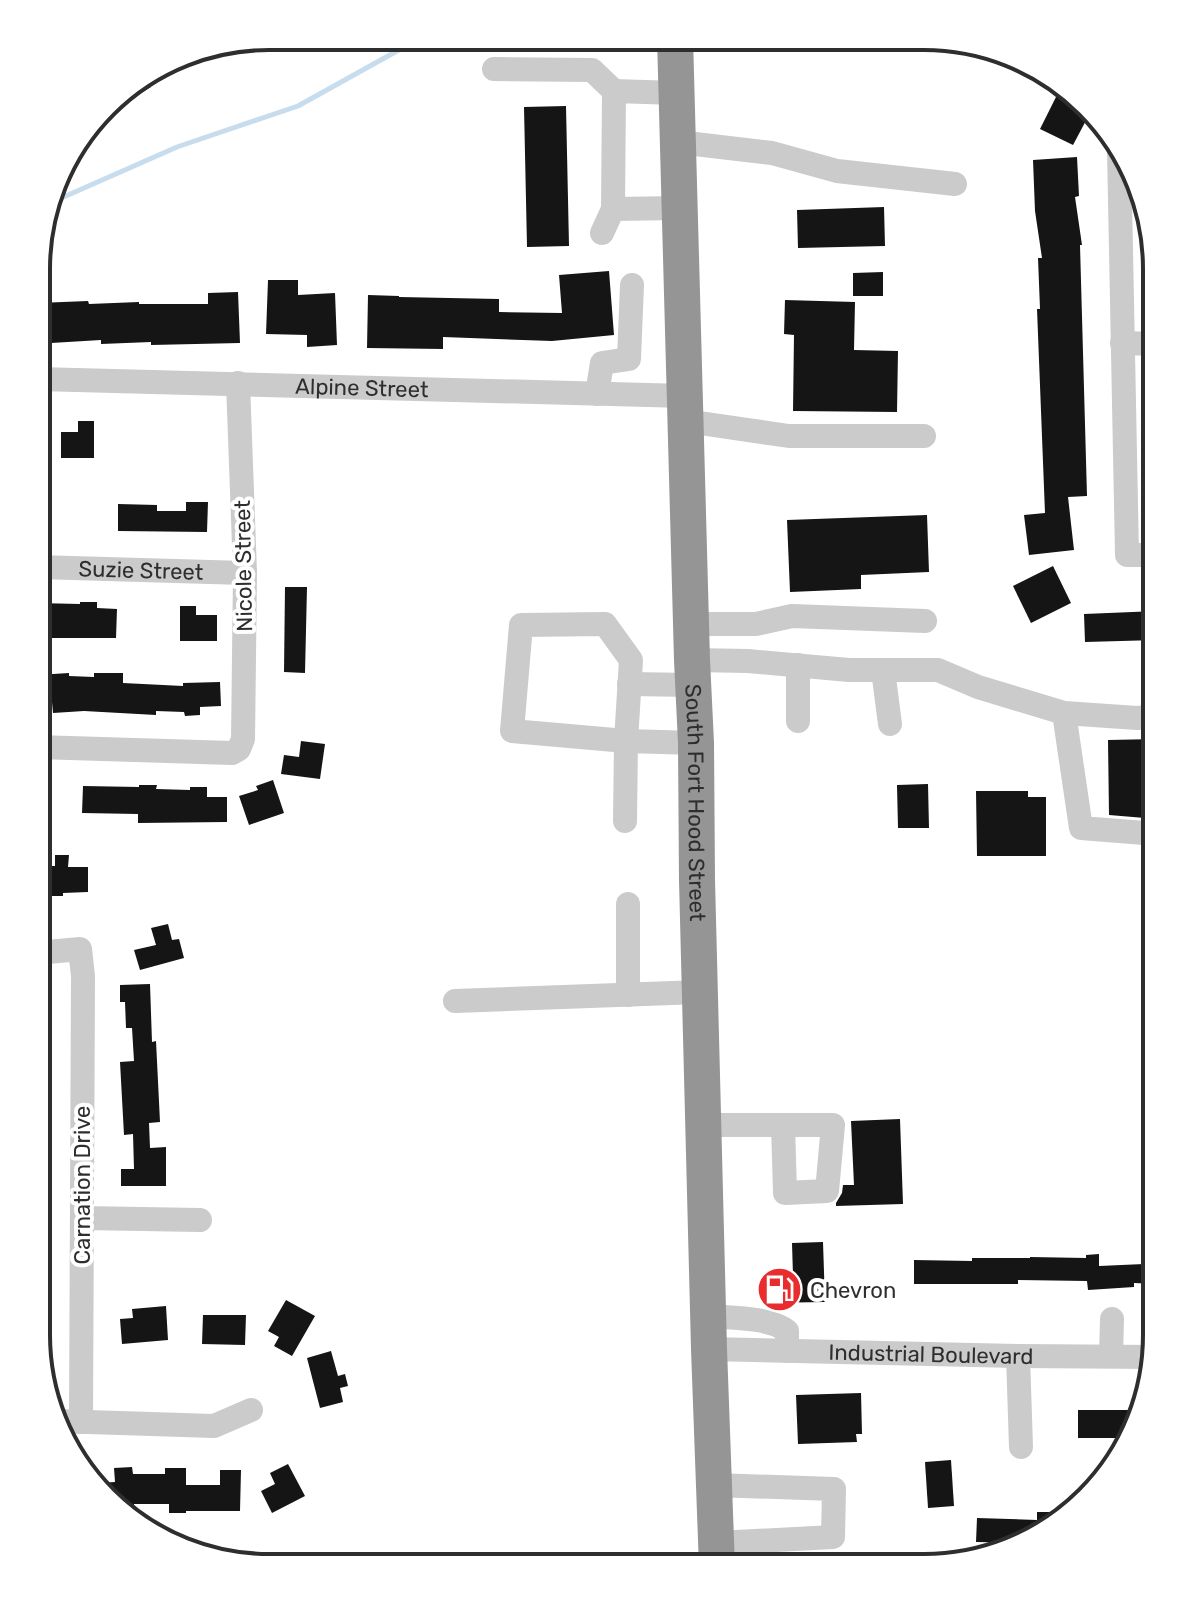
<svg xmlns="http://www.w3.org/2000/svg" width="1193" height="1604" viewBox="0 0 1193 1604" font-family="Rubik,sans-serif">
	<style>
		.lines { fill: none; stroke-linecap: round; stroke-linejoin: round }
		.stream { stroke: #c7dcec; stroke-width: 5 }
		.building { fill: #151515 }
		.minor { stroke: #cbcbcb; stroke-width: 24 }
		.highway { stroke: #959595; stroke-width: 36 }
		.labels { text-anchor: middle; stroke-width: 8; stroke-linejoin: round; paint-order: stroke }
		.street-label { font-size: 22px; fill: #2e2e2e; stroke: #fff }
		.poi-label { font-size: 22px; fill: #2e2e2e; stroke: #fff; text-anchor: start }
		.rim { fill: none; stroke: #2e2e2e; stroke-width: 4 }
	</style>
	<rect width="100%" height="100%" fill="#fff"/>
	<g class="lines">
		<!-- stream -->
		<polyline class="stream" points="50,203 177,147 298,106 424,36"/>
	</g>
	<!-- building -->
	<g class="building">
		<polygon points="145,76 151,87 96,120 95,119 116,93"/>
		<polygon points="1063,83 1090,113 1073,145 1040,129"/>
		<polygon points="566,106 569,246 527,247 524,107"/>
		<polygon points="1077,157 1079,196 1075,197 1082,245 1080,245 1087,496 1068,497 1074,550 1029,555 1024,515 1045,513 1037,309 1040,309 1038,258 1042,258 1035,211 1033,160"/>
		<polygon points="884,207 885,246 798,248 797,210"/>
		<polygon points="609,271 614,335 552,341 443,337 443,349 367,348 368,295 399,296 399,297 499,299 499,312 562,313 559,275"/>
		<polygon points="883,272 883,296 853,296 853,273"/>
		<polygon points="268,280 298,280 298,295 335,293 337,345 307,347 307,335 266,334"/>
		<polygon points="238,292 240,343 151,345 151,342 101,344 101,340 51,343 51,341 38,341 38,303 88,301 89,304 139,302 139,304 208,304 208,293"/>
		<polygon points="785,300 855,302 854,350 898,351 897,412 793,411 794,335 784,334"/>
		<polygon points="78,421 94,421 94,458 61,458 61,432 78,432"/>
		<polygon points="186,502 208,502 207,532 118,531 118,504 157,505 157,511 186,511"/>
		<polygon points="927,515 929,572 861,575 861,589 790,592 787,520"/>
		<polygon points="1053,566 1071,603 1031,623 1013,586"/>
		<polygon points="285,587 307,587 305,673 284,672"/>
		<polygon points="80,602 97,602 97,608 117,609 116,638 37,638 37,603 80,604"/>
		<polygon points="180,606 196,606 196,615 217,615 217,641 180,641"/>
		<polygon points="1157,611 1157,640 1085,642 1084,614"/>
		<polygon points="69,673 69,676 94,677 94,673 123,673 123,683 183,686 183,683 220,682 221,706 200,707 200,715 185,716 184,712 156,711 156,715 84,711 53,713 52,702 37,702 37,675"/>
		<polygon points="1157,739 1157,819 1109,815 1108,740"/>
		<polygon points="301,741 325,744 320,779 281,774 284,755 299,757"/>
		<polygon points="273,780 284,813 249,825 239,796 258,790 256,786"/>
		<polygon points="928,784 929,828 898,828 897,785"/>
		<polygon points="139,785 157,785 156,789 190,790 190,787 207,787 207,797 227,797 227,822 138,823 138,814 82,813 83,786 139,787"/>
		<polygon points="976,791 1028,791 1028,797 1046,797 1046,856 977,856"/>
		<polygon points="55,855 69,855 68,867 88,867 88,892 63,893 63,896 45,896 45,866 55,866"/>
		<polygon points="168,924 172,940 179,939 184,958 140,970 134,950 156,945 151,928"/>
		<polygon points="150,984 152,1042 156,1041 160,1122 149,1123 150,1148 166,1147 166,1186 121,1186 121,1169 134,1169 133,1134 124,1135 120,1062 134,1061 132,1028 126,1028 125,1002 120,1002 120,985"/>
		<polygon points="900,1119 903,1204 836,1206 836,1203 842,1193 843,1185 854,1185 851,1121"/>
		<polygon points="823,1242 825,1302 765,1303 764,1277 793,1276 792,1243"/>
		<polygon points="1099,1254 1099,1266 1144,1264 1144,1258 1156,1258 1156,1284 1134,1283 1134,1287 1088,1290 1087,1281 1018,1280 1018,1284 914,1284 914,1260 972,1261 972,1258 1030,1258 1030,1257 1086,1258 1086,1255"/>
		<polygon points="286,1300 315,1316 292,1356 274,1346 279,1337 268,1331"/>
		<polygon points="166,1306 168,1340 122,1344 120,1319 133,1318 132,1309"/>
		<polygon points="203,1315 246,1315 245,1345 202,1344"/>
		<polygon points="331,1351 338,1376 345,1374 348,1386 340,1388 343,1402 320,1408 307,1358"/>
		<polygon points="861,1393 862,1434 856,1434 857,1442 798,1444 796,1395"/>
		<polygon points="1078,1410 1136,1410 1127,1438 1078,1438"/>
		<polygon points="951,1460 954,1506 928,1508 925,1462"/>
		<polygon points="288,1464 305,1496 272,1513 261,1491 275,1484 270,1473"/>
		<polygon points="132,1467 133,1474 165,1474 165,1468 186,1468 186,1485 220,1485 220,1470 241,1470 240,1511 186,1511 186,1513 169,1513 169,1504 134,1504 134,1509 122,1509 99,1483 115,1482 114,1468"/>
		<polygon points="1037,1512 1064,1512 1029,1543 976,1542 977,1518 1037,1520"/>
	</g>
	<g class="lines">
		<!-- minor -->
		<g class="minor">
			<polyline points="494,69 592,70 614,91"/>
			<polyline points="676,93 614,91 613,209 680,208"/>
			<polyline points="678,142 772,153 837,171 955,184"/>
			<polyline points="1119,149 1127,555 1157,555"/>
			<polyline points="602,233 613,209"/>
			<polyline points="1122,343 1157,344"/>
			<path id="s1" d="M38 379 685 396"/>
			<polyline points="597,394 602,363 629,359 632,285"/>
			<polyline points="686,421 789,436 924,436"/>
			<path id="s2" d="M37 567 245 573"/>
			<polygon points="605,624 631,660 626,741 512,731 521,625"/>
			<polyline points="691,624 756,624 792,616 925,621"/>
			<polyline points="692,660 748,661 849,670 938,670 978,687 1064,713 1137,718 1157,716"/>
			<polyline points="798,665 798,721"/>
			<polyline points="883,670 890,724"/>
			<polyline points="629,684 693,685"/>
			<polyline points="1064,713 1081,828 1157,834"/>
			<polyline points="37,747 232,753 239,749 243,739 245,573 238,383"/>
			<polyline points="625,821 626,741 696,743"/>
			<polyline points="37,953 80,949 83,976 81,1422"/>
			<polyline points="628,995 628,904"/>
			<polyline points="455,1001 700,992"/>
			<polyline points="704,1125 833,1125 827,1191 785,1193 783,1125"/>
			<polyline points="82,1218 200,1220"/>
			<path d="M709 1316C731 1318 770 1317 787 1331V1351"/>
			<path id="s3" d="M709 1349 1018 1356 1155 1357"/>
			<polyline points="1018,1356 1021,1447"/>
			<polyline points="1111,1356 1112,1319"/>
			<polyline points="56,1421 214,1426 251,1410"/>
			<polyline points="714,1485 834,1489 833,1537 717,1543"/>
		</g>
		<!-- highway -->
		<path class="highway" id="s4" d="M675 37 692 660 696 743 697 880 709 1349 717 1567"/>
	</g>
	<!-- icons -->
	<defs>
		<symbol id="fuel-disc" viewBox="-11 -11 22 22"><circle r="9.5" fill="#e92d2e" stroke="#fff"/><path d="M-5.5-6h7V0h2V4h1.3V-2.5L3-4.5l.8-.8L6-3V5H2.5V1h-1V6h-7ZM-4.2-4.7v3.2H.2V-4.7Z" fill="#fff"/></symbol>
	</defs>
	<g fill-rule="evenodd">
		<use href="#fuel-disc" x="754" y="1264" width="51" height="51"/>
	</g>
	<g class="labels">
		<!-- street labels -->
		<g class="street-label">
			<text dy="8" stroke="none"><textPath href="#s1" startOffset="324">Alpine Street</textPath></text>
			<text transform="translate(243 566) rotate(-91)" y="8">Nicole Street</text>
			<text dy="8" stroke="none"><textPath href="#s2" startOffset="104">Suzie Street</textPath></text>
			<text dy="8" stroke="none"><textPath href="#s4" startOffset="766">South Fort Hood Street</textPath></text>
			<text transform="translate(82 1185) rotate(-90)" y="8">Carnation Drive</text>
			<text dy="8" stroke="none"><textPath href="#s3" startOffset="222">Industrial Boulevard</textPath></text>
		</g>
		<!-- poi labels -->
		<g class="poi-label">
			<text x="810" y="1298">Chevron</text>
		</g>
	</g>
	<!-- crop -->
	<path d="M0 0H1193V1604H0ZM269 50H924A219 219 0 0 1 1143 269V1335A219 219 0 0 1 924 1554H269A219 219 0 0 1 50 1335V269A219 219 0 0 1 269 50Z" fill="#fff" fill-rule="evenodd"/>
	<path class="rim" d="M269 50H924A219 219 0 0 1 1143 269V1335A219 219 0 0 1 924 1554H269A219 219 0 0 1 50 1335V269A219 219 0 0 1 269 50Z"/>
</svg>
